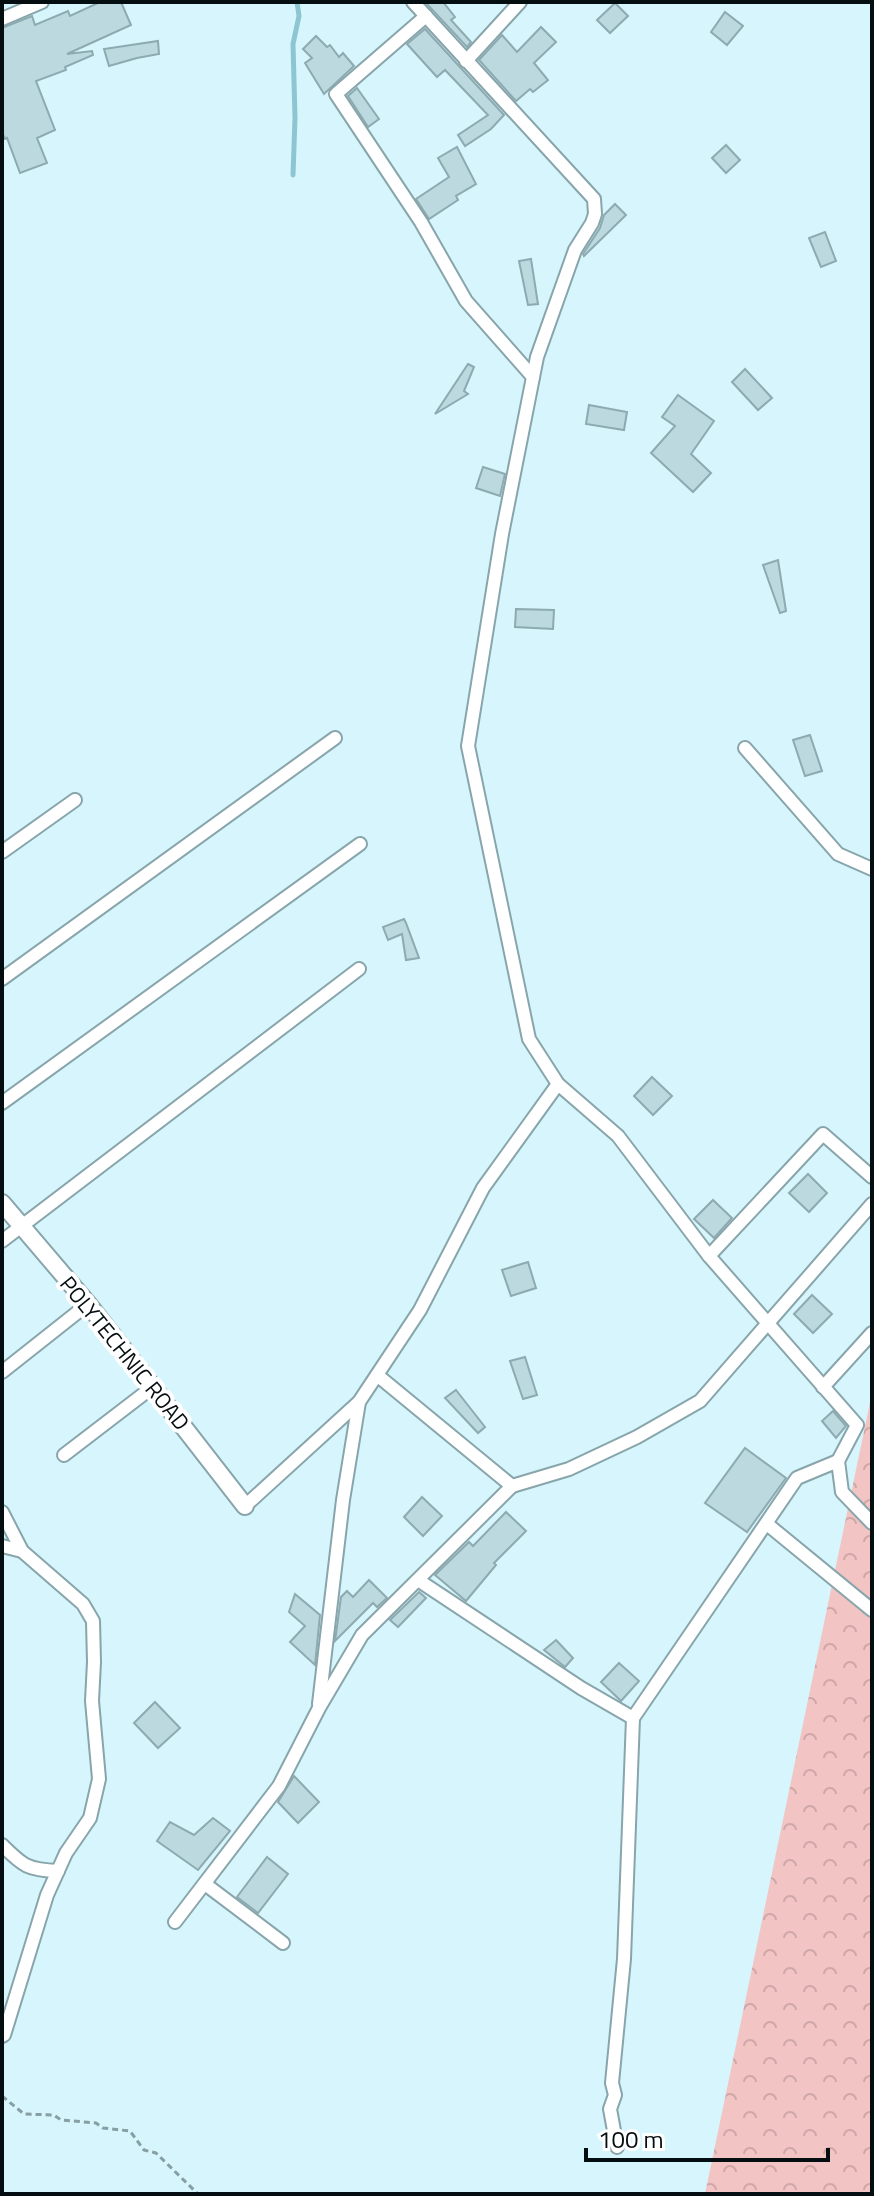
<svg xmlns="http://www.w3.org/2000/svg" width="874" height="2196" viewBox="0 0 874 2196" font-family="'Titillium Web',sans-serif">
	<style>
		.forest { fill: url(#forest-crowns) }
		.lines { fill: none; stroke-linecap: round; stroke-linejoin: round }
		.stream { stroke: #8dc5d1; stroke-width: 5 }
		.building { fill: #bbd9df; stroke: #8daab0; stroke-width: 2 }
		.minor-casing { stroke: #88a5ab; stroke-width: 16 }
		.tertiary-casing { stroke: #88a5ab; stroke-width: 20 }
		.path { stroke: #879ea3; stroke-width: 3; stroke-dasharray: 6 4; stroke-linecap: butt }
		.minor { stroke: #fff; stroke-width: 12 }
		.tertiary { stroke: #fff; stroke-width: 16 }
		.labels { text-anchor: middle; stroke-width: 8; stroke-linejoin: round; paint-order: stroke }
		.street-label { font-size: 22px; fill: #040d10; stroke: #fff }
	</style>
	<defs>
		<pattern id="forest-crowns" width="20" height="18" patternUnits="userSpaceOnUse" patternTransform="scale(2)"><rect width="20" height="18" fill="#f2c4c3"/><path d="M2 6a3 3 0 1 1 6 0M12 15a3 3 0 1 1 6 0" fill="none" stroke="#cea7a6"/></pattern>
	</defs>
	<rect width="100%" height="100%" fill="#d6f5fc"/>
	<!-- forest -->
	<polygon class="forest" points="872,1393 872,2194 705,2194"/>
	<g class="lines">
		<!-- stream -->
		<polyline class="stream" points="293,175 295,118 293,44 299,16 297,2"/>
	</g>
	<!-- building -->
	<g class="building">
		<polygon points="100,2 121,2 131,25 67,54 92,51 93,55 65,67 66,70 36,81 55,130 37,138 47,163 20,173 7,138 5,139 2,132 2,28 32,16 35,25 68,11 70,16"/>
		<polygon points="425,2 443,2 455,17 451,20 471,42 467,47"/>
		<polygon points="615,3 628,16 610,33 597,20"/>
		<polygon points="725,12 743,26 727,45 711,32"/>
		<polygon points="541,27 556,42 534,63 548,80 533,92 530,89 516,101 479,60 502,35 517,52"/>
		<polygon points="425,29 504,115 491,129 465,146 458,135 488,115 445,70 437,77 407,44"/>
		<polygon points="316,36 327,47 330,45 339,57 343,53 354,66 324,94 305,63 312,58 303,49"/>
		<polygon points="158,41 159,54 137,58 109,66 104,49"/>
		<polygon points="357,88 379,119 368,127 348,96"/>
		<polygon points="726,145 740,160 726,173 712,158"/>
		<polygon points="457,147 476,184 456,196 458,200 429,219 416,199 449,177 438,158"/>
		<polygon points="615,204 626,215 584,256 583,254 600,228 604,215"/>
		<polygon points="825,232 836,261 821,267 809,238"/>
		<polygon points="531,259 538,304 528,305 519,261"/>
		<polygon points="468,364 474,367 464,391 468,394 435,414"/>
		<polygon points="745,369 772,398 758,410 732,382"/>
		<polygon points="678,395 714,421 691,454 711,473 693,492 651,453 675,426 662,417"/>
		<polygon points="589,405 627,412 624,430 586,424"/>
		<polygon points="483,467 505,474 500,496 476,488"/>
		<polygon points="778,560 786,611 780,613 763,565"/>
		<polygon points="516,609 554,610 553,629 515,627"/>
		<polygon points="810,735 822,771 805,776 793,740"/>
		<polygon points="404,919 406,923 419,958 406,960 402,934 388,940 383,927"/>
		<polygon points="652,1077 672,1096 653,1115 634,1096"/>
		<polygon points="808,1174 827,1193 809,1212 789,1193"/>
		<polygon points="713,1200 732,1218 714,1238 694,1219"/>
		<polygon points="528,1262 536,1288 511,1296 502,1270"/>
		<polygon points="812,1295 832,1314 813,1333 794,1314"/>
		<polygon points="525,1357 537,1395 523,1399 510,1361"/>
		<polygon points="456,1390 485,1427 478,1433 445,1398"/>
		<polygon points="833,1411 846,1426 836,1438 822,1421"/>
		<polygon points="745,1448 786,1478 747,1532 705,1503"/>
		<polygon points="422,1497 442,1516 423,1536 404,1517"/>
		<polygon points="506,1512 526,1531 494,1563 496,1565 466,1601 435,1575 469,1542 473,1546"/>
		<polygon points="369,1580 387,1598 377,1607 373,1603 335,1641 341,1597 347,1591 353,1597"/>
		<polygon points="419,1592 426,1598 398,1627 390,1620"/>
		<polygon points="295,1594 320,1615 315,1665 290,1642 305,1626 289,1612"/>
		<polygon points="556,1640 573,1658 565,1667 544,1650"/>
		<polygon points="619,1663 639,1681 621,1701 601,1682"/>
		<polygon points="155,1702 180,1728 158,1748 134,1723"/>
		<polygon points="294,1776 319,1802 298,1823 278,1802"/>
		<polygon points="213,1818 230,1831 198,1870 157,1841 170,1822 194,1835"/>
		<polygon points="267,1857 288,1874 258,1913 237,1897"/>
	</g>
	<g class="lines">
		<defs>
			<g id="minor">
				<polyline points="413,2 594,199 595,214 592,223 575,250 537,357 502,534 468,746 529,1039 558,1084 618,1136 709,1256 857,1425 838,1461 842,1492 872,1523"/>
				<polyline points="426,16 336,94 421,222 466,301 533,377"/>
				<polyline points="2,19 42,2"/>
				<polyline points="466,61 520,2"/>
				<polyline points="745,748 838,854 872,869"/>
				<polyline points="2,852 75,800"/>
				<polyline points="2,979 335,738"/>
				<polyline points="2,1103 360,844"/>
				<polyline points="2,1241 359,969"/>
				<polyline points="709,1256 823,1134 872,1177"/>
				<polyline points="2,1372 88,1304"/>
				<polyline points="823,1387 872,1333"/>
				<polyline points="64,1455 154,1386"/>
				<polyline points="512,1486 569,1469 637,1437 700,1401 872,1204"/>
				<polyline points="245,1506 359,1402"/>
				<polyline points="2,1512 22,1551 83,1604 93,1621 94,1662 92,1701 99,1779 90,1818 66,1853 47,1895 4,2035 2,2036"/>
				<polyline points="767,1524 872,1610"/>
				<polyline points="2,1546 22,1551"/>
				<polyline points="418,1580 581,1688 633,1718"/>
				<polyline points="319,1704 343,1500 359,1402 420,1310 483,1188 558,1084"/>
				<path d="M2 1845C23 1866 28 1870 58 1871"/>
				<polyline points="205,1884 283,1943"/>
				<polyline points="175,1922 279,1786 319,1708 362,1635 512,1486 377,1375"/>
				<polyline points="617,2147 610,2109 615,2095 612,2083 624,1959 633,1718 797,1478 838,1461"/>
			</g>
			<polyline id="tertiary" points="2,1203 88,1304 245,1506"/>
		</defs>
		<!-- minor casing -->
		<use href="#minor" class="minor-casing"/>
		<!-- tertiary casing -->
		<use href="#tertiary" class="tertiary-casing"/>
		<!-- path -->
		<polyline class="path" points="2,2096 24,2114 54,2115 61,2120 96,2123 103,2128 130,2131 144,2150 156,2153 198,2194"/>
		<!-- minor -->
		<use href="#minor" class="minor"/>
		<!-- tertiary -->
		<use href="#tertiary" class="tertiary"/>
	</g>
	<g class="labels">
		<!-- street labels -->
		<g class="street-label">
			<text transform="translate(125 1353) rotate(51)" y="8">POLYTECHNIC ROAD</text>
		</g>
	</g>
	<!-- border -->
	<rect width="874" height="2196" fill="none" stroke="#040d10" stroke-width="8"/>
	<!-- scale -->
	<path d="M586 2148v12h242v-12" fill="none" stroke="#040d10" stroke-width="4"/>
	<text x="598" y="2148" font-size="24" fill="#040d10" stroke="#ffffff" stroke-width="6" paint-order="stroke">100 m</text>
</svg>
